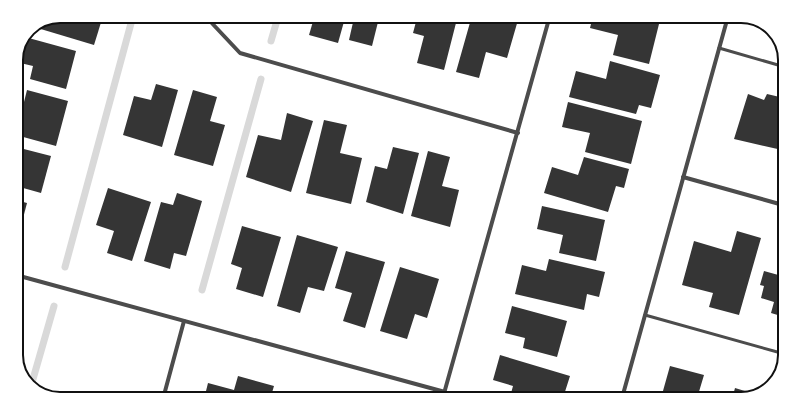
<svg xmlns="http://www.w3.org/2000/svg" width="801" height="415" viewBox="0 0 801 415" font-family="Inter,sans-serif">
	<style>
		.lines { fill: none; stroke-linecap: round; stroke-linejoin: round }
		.stream { stroke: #d9d9d9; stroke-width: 7 }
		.building { fill: #353535 }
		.service { stroke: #4c4c4c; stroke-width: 3 }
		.minor { stroke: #4c4c4c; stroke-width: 4 }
		.rim { fill: none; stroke: #111; stroke-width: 2 }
	</style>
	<rect width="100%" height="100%" fill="#fff"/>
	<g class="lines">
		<!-- stream -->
		<g class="stream">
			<polyline points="271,41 278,17"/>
			<polyline points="65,267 133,16"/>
			<polyline points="202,290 261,79"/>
			<polyline points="31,386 54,306"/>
		</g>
	</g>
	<!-- building -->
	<g class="building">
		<polygon points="60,16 103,16 94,45 34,27"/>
		<polygon points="314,18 345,18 338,43 309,35"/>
		<polygon points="354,18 379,18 372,46 349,40"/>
		<polygon points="417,18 457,19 444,70 417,63 424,36 413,33"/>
		<polygon points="471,19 518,20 507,58 486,52 479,78 456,72"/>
		<polygon points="592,20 660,20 649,64 613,55 618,35 590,28"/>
		<polygon points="25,37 76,51 66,89 30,79 33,66 16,62 16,57"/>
		<polygon points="610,61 660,75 651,108 639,105 636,114 569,97 576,71 606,79"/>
		<polygon points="156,84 178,90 162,147 123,135 134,96 151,100"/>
		<polygon points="27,90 68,101 56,146 16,135 16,109 22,110"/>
		<polygon points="193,90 217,97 210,121 225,125 213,166 174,155"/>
		<polygon points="748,94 764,100 767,94 784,98 782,150 734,139"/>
		<polygon points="568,102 642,121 631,164 585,152 590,133 562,127"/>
		<polygon points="287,113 313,121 291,192 246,177 258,135 281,140"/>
		<polygon points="324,120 347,125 340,153 362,158 351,204 306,193"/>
		<polygon points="16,147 51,156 41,193 16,186"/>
		<polygon points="393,147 419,153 403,214 366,202 375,166 387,169"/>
		<polygon points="428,151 450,157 442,186 459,190 450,227 411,216"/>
		<polygon points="584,157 629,169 624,188 616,186 608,212 544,193 552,167 578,175"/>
		<polygon points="108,188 151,202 132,261 107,253 114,231 96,225"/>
		<polygon points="177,193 202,201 186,256 174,253 170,269 144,261 161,202 173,205"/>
		<polygon points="16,200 27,203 17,241 16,241"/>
		<polygon points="542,206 605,220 596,261 559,253 563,235 537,229"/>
		<polygon points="242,226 281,237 263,297 236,289 242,268 231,264"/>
		<polygon points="737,231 761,238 739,315 709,307 713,293 682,285 694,241 731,252"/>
		<polygon points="297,235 338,247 324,291 308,287 300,313 277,306"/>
		<polygon points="346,251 385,262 365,328 343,321 352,293 335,288"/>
		<polygon points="549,259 605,272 599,297 587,294 584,310 515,294 522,265 546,271"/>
		<polygon points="400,267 439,279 427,318 415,314 407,339 380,331"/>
		<polygon points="764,271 782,276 781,316 771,313 774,302 761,298 764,286 760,285"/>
		<polygon points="512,306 567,321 557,357 523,348 525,338 505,333"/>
		<polygon points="500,355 570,376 563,398 510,397 513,386 493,380"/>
		<polygon points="670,366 704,375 698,395 711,399 661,398"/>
		<polygon points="238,376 274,386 271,396 205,395 208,383 234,390"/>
		<polygon points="735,388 758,395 741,399 732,399"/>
	</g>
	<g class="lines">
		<!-- service -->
		<g class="service">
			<polyline points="719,48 785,67"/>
			<polyline points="645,315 781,353"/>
		</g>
		<!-- minor -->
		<g class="minor">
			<polyline points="208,19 240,53 518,133"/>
			<polyline points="683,177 783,205"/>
			<polyline points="16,275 445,392"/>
			<polyline points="164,395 184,321"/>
			<polyline points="443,397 549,19"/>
			<polyline points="622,398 727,20"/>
		</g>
	</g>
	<!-- crop -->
	<path d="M0 0H801V415H0ZM60 23H741A37 37 0 0 1 778 60V355A37 37 0 0 1 741 392H60A37 37 0 0 1 23 355V60A37 37 0 0 1 60 23Z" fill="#fff" fill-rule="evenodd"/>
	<path class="rim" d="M60 23H741A37 37 0 0 1 778 60V355A37 37 0 0 1 741 392H60A37 37 0 0 1 23 355V60A37 37 0 0 1 60 23Z"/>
</svg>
